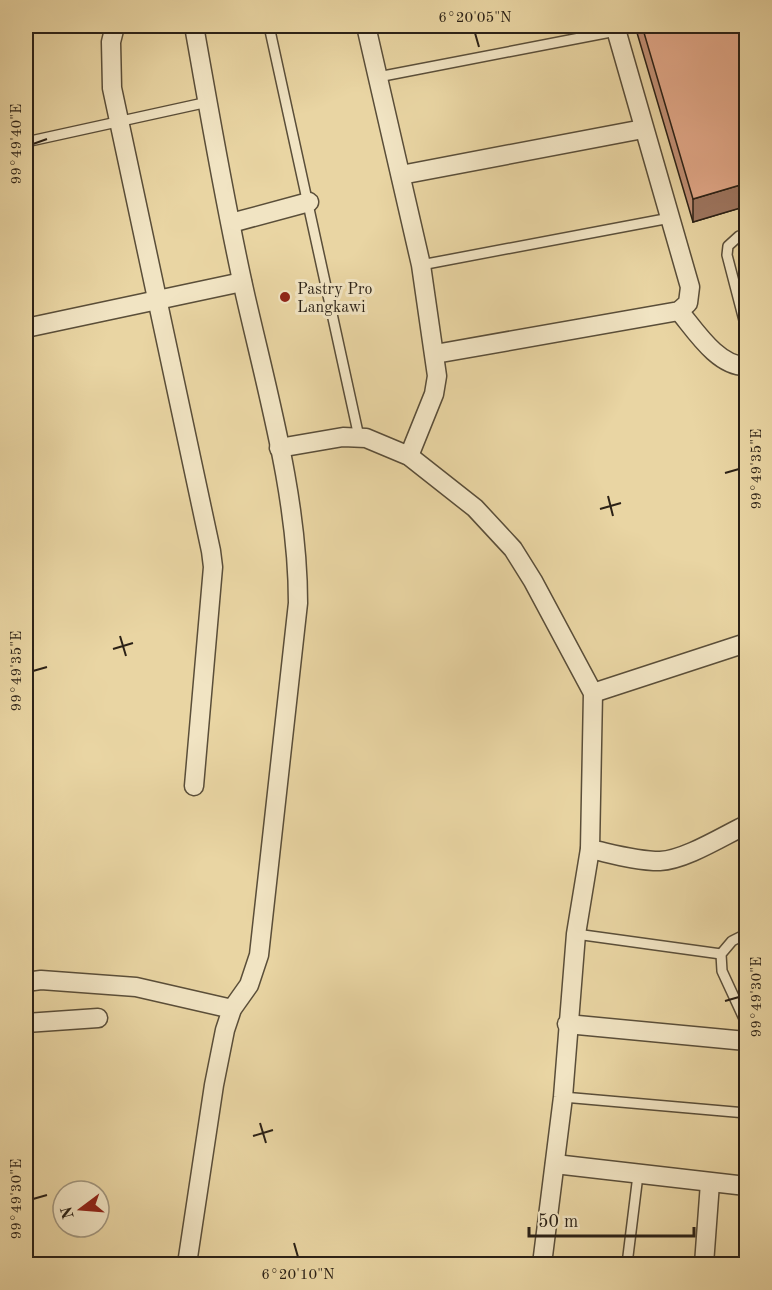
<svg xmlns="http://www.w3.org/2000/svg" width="772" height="1290" viewBox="0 0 772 1290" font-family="'Old Standard TT',serif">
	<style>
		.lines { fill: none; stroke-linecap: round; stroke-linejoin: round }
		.lane-casing { stroke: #5a4e39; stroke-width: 12 }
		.street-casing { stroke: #5a4e39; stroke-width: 21 }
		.lane { stroke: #f1e4c3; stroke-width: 9 }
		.street { stroke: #f1e4c3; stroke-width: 18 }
		.wall { fill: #c29076; stroke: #2b2116; stroke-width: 1.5 }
		.shaded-wall { fill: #9e7660; stroke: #2b2116; stroke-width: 1.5 }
		.building { fill: #e2a889; stroke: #2b2116; stroke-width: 1.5 }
		.ticks { fill: none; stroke: #2b2116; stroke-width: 2 }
		.poi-dot { fill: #8f2418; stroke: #f1e4c3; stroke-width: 2 }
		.labels { text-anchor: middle; stroke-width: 6; stroke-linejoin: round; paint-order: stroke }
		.poi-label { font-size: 16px; fill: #2b2116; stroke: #f1e4c3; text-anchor: start }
		.neatline { fill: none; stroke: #2b2116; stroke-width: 2 }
		.ticks-label { font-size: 15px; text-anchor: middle; fill: #2b2116 }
	</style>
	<rect width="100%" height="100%" fill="#e9d5a3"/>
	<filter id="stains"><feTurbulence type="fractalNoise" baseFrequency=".00333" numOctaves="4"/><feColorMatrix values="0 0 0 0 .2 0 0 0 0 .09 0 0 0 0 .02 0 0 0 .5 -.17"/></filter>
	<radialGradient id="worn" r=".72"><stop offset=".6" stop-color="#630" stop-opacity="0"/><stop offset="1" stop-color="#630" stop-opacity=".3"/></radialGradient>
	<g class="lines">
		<defs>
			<g id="lane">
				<polyline points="269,26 359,437"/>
				<polyline points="378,77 616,31"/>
				<polyline points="26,142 208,102"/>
				<polyline points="739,236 728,246 727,255 746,328"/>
				<polyline points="421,265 670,218"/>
				<polyline points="576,934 721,954"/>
				<polyline points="746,934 732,941 721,954 722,971 746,1023"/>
				<polyline points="563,1097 746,1113"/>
				<polyline points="627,1264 638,1175"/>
			</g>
			<g id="street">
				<polyline points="115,26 111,42 112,88 211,551 213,567 194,786"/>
				<polyline points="366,26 421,265 437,376 434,394 409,456"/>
				<polyline points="401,175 643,129"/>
				<polyline points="231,223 309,202"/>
				<path d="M679 311C695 330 718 367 746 366"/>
				<polyline points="26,328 242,282"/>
				<polyline points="435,354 679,311 688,303 690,287 615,26"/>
				<polyline points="279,448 343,437 366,438 409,456 475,508 513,549 533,581 593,693 590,849 576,934 563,1097 542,1264"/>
				<polyline points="593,693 746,643"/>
				<path d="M590 849C613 854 636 861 660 861 685 860 723 836 746 825"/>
				<polyline points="26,982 41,980 136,987 232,1009"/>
				<polyline points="26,1023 98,1018"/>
				<polyline points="567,1024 746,1041"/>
				<polyline points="555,1164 746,1186"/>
				<path d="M187 1264 214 1085 225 1030 232 1009 249 985 259 955 298 603C298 499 268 395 245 294 225 205 210 115 194 26"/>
				<polyline points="704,1264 710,1183"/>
			</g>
		</defs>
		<!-- lane casing -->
		<use href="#lane" class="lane-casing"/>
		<!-- street casing -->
		<use href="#street" class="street-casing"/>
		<!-- lane -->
		<use href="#lane" class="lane"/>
		<!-- street -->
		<use href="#street" class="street"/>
	</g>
	<!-- wall -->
	<polygon class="wall" points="635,26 747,26 747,206 693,222"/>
	<!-- shaded-wall -->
	<polygon class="shaded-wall" points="747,183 747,206 693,222 693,199"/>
	<!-- building -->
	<polygon class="building" points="642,26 747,26 747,183 693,199"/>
	<!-- ticks -->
	<path class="ticks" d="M475 33 479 47M33 144 47 139M725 473 739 469M608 496 613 516M600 509 621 503M120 636 126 656M113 649 133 643M33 671 47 667M725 1001 739 997M260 1123 266 1143M253 1136 273 1130M33 1199 47 1195M294 1243 298 1257"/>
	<!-- markers -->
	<circle class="poi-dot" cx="285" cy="297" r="6"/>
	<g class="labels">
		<!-- poi labels -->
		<g class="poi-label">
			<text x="297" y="294">Pastry Pro<tspan x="297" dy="18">Langkawi</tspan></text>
		</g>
	</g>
	<!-- margin -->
	<rect width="772" height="1290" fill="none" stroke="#e9d5a3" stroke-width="66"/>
	<!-- north arrow -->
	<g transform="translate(81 1209) rotate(254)"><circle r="28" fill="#f1e4c3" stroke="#a2967e" stroke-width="1.5"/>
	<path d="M0-4.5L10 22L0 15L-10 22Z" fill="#8f2418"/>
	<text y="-9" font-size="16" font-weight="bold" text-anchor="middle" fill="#2b2116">N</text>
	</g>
	<!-- scale -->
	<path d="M529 1227v9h165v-9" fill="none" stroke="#2b2116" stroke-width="3"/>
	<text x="538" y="1227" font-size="18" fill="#2b2116" stroke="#f1e4c3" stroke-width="4.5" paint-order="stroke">50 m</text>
	<rect x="33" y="33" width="706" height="1224" class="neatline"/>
	<g class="ticks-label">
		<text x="475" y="22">6°20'05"N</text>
		<text transform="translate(16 144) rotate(-90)" y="5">99°49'40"E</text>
		<text transform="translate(756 469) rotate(-90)" y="5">99°49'35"E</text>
		<text transform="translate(16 671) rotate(-90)" y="5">99°49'35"E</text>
		<text transform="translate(756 997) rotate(-90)" y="5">99°49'30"E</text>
		<text transform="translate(16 1199) rotate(-90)" y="5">99°49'30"E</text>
		<text x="298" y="1279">6°20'10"N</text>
	</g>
	<rect width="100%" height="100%" filter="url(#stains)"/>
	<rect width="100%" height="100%" fill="url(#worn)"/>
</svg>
